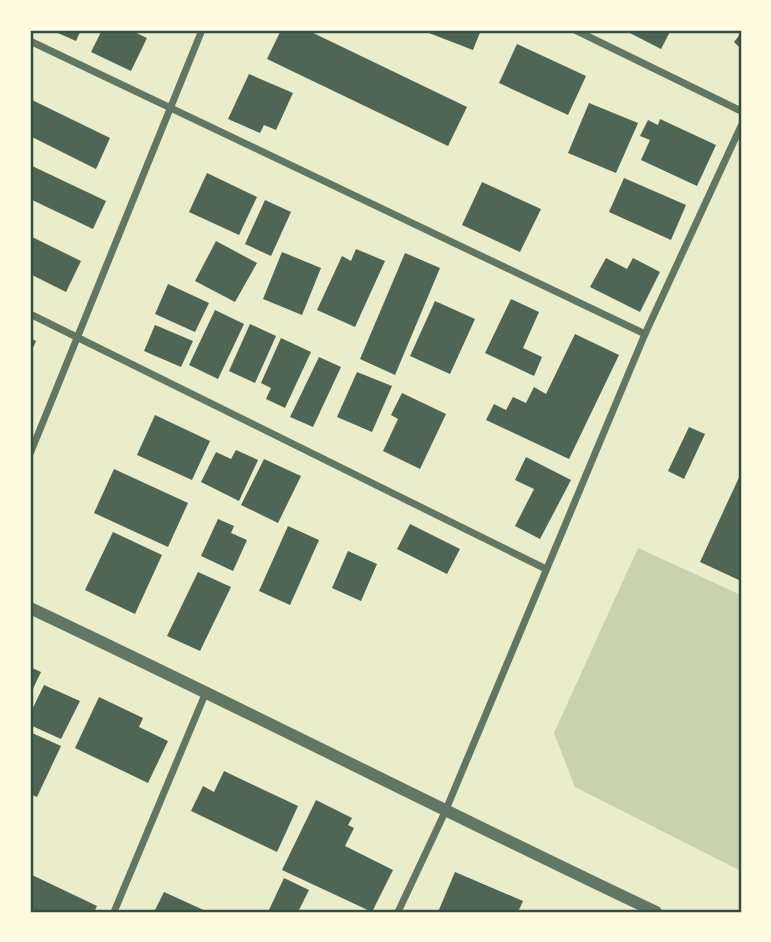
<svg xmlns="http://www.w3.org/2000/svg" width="771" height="942" viewBox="0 0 771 942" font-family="Inter,sans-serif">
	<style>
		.green { fill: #cad2ad }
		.building { fill: #4f6655 }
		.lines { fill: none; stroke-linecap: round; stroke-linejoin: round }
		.minor { stroke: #617663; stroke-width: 7 }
		.tertiary { stroke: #617663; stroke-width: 12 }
		.neatline { fill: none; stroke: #344e41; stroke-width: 2.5 }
	</style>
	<rect width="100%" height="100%" fill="#e9edc9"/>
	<!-- green -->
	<polygon class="green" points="638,548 741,595 741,871 575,787 554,733"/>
	<!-- building -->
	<g class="building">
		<polygon points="51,30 81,30 76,41"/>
		<polygon points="102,30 130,30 147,38 131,71 91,52"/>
		<polygon points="281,30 307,30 467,107 448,146 267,59"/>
		<polygon points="421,30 481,30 473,50"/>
		<polygon points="624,30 671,30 661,49"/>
		<polygon points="741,33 741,49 734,42"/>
		<polygon points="517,44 586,76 568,115 499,83"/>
		<polygon points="249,74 293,93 276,130 264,125 260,133 228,119"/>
		<polygon points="30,99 110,138 96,169 30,136"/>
		<polygon points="589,103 638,123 616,173 568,153"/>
		<polygon points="660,119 716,145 697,186 641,160 650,140 640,136 648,120 658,125"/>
		<polygon points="30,165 106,201 93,229 30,199"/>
		<polygon points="207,173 257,197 239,235 189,212"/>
		<polygon points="624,178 686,205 671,240 609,212"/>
		<polygon points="482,182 541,209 520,252 462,225"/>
		<polygon points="265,200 291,212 271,256 245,244"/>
		<polygon points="30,236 81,261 66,292 30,274"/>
		<polygon points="216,241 257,263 235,302 195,281"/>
		<polygon points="356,249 385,261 355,327 317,310 342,256 351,261"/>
		<polygon points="282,252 321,268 302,315 263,299"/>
		<polygon points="405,253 440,268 395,375 360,359"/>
		<polygon points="606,258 627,269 633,258 660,272 640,312 590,287"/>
		<polygon points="168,284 209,303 195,332 155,314"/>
		<polygon points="511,299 539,312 523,348 542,357 534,376 485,353"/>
		<polygon points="435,301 475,319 450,374 410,356"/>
		<polygon points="215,310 244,324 218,379 189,365"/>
		<polygon points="250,324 276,336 255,383 229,371"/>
		<polygon points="155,325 193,341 181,367 144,351"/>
		<polygon points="575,334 619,355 569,459 486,420 494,404 506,410 513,397 526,403 534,387 546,394"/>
		<polygon points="30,338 36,341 30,355"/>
		<polygon points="281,338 311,352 285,408 266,399 271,388 261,383"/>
		<polygon points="319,357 341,367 313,427 290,417"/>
		<polygon points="357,372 392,386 372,432 337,417"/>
		<polygon points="402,393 446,414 420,469 383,451 398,419 391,415"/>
		<polygon points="155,415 210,441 192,480 137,455"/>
		<polygon points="689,427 705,434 684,479 668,471"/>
		<polygon points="236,450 258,460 239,501 201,482 216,452 231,459"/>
		<polygon points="526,457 571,480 540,539 515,526 534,489 515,480"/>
		<polygon points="264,459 301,476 278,523 241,505"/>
		<polygon points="114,469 188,503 168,547 94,513"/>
		<polygon points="741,473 741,581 700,562"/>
		<polygon points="218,519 234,526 231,533 247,540 233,571 201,556"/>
		<polygon points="410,524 460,549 447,574 397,549"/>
		<polygon points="288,526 319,540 290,605 259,591"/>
		<polygon points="113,532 162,555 135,614 85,590"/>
		<polygon points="348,551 377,564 361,601 332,588"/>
		<polygon points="198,572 231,587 200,651 167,636"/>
		<polygon points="30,667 41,672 30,695"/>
		<polygon points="44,685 80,701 61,739 30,725 30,714"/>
		<polygon points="99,697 143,718 139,727 168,741 148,783 75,748"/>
		<polygon points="30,732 61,746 37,797 30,794"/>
		<polygon points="224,771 298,806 277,852 191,811 203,786 214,792"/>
		<polygon points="316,800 352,818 348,825 354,828 345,846 393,870 372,912 282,870"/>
		<polygon points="455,872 523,901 518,912 438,912"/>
		<polygon points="30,874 97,906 94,912 30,912"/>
		<polygon points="284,878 309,890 299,910 304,912 268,912"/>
		<polygon points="164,892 208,912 154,912"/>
	</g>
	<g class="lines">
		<!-- minor -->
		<g class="minor">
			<polyline points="575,30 741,111"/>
			<polyline points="30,41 645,334"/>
			<polyline points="30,314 546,569"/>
			<polyline points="30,454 202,30"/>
			<polyline points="114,912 206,692"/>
			<polyline points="398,912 445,812 645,334 741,126"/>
		</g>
		<!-- tertiary -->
		<path class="tertiary" d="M30 608C240 707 447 813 656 912"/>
	</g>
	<!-- border -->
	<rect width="771" height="942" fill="none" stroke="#fefae0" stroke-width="63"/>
	<rect x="32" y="32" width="708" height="879" class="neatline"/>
</svg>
